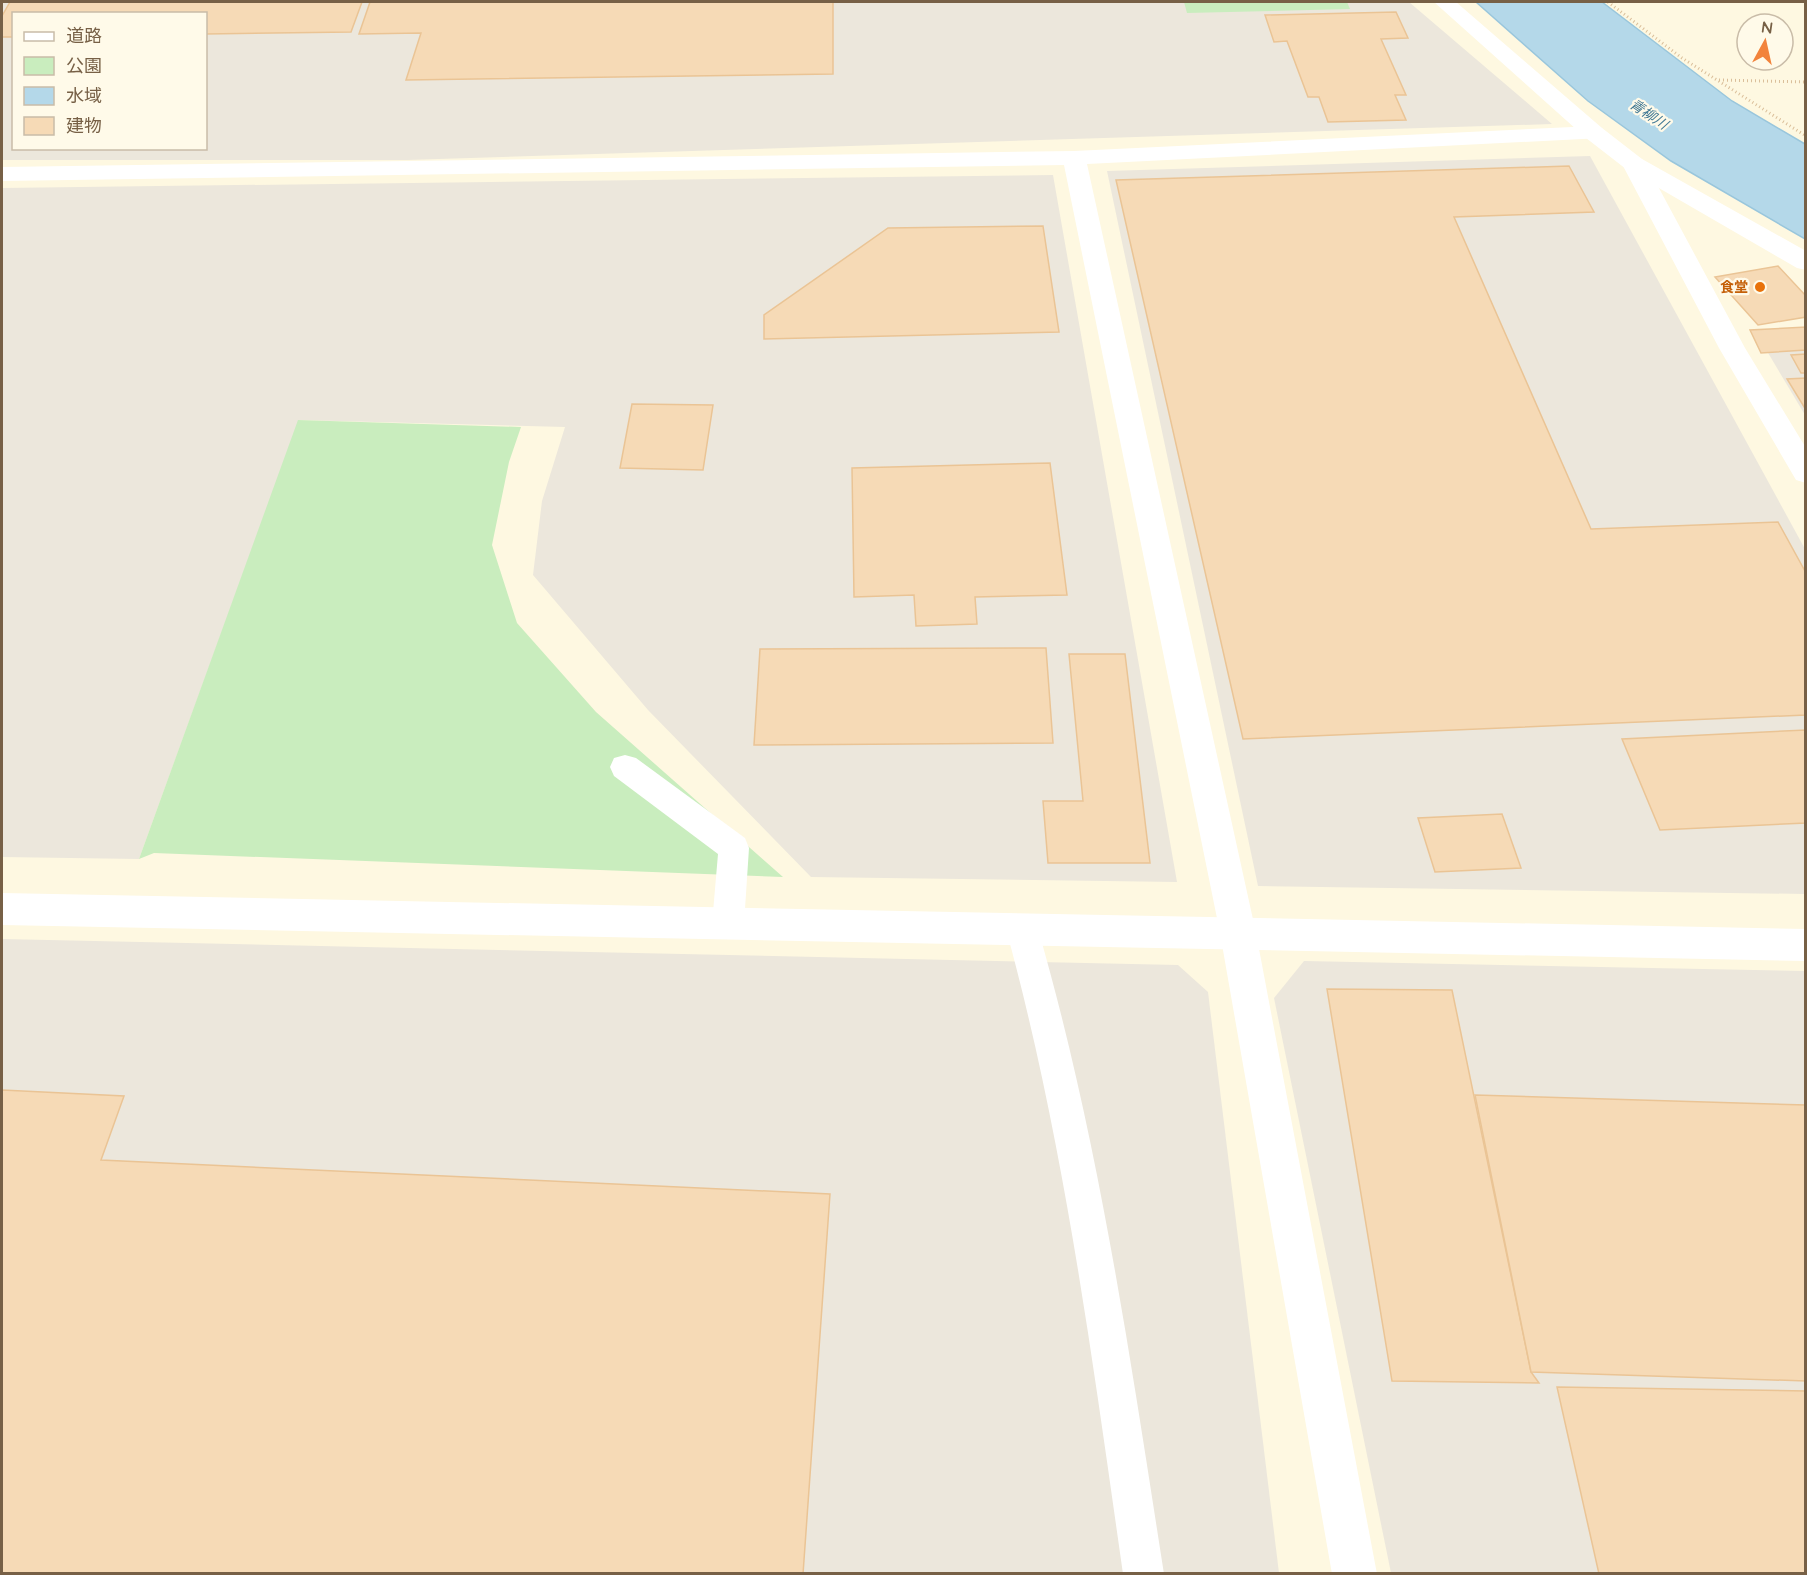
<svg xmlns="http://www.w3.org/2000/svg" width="1807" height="1575" viewBox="0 0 1807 1575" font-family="Quicksand,'Noto Sans JP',sans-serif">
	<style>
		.industrial { fill: #ece7dc; fill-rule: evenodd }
		.green { fill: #c9edbe }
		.water { fill: #b4d8e9; stroke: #99c6dc; stroke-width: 1.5 }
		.building { fill: #f6dab6; stroke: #eac495; stroke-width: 1.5 }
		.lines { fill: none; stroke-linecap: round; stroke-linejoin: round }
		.path { stroke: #dabe99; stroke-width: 3; stroke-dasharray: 1 3; stroke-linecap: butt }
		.service { fill: #fff; fill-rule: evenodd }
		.minor { fill: #fff; fill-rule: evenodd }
		.tertiary { fill: #fff; fill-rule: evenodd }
		.food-dot { fill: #e8710a; stroke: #fffae9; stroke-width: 2 }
		.labels { text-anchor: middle; stroke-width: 4.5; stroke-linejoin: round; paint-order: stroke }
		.far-water-label { font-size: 14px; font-style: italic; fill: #407894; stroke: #fffae9 }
		.far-food-label { font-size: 14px; font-weight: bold; fill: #c56008; stroke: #fffae9; text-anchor: end }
	</style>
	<rect width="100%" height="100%" fill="#fef8e1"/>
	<!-- industrial -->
	<g class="industrial">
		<path d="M2 2H1409L1552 124 407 160H2ZM14 14H206V148H14Z"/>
		<polygon points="1590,156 1805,549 1805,894 1258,886 1107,171"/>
		<polygon points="1053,175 1177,882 811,877 648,710 533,575 542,501 565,427 299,420 139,859 2,857 2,188"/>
		<polygon points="1805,327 1805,415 1755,331"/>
		<polygon points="2,939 1178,965 1208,992 1279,1573 2,1574"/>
		<polygon points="1304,961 1805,971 1805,1573 1391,1573 1274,998"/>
	</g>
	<!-- green -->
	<g class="green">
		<polygon points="1184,2 1347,2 1350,9 1187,13"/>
		<polygon points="298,420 521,427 509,462 492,545 517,623 596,712 783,877 154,853 139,859"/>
	</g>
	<!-- water -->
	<polygon class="water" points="1476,2 1602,2 1732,101 1805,144 1805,239 1671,161 1588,101"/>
	<!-- building -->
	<g class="building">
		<polygon points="10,2 362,2 351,32 206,34 206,14 14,14 14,37 2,37 2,16"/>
		<polygon points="370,2 833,2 833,74 406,80 421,33 359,34"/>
		<polygon points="1396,12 1408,38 1381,39 1406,95 1395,95 1406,120 1328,122 1319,97 1308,97 1287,41 1274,42 1265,15"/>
		<polygon points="1569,166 1594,212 1454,217 1591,529 1778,522 1806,573 1806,715 1243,739 1116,180"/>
		<polygon points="1043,226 1059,332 764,339 764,315 888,228"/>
		<polygon points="1778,266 1806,296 1806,317 1758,325 1715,277"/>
		<polygon points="1806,327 1806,350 1761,353 1750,330"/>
		<polygon points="1806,354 1806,373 1801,373 1791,355"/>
		<polygon points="1806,378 1806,410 1787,379"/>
		<polygon points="632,404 713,405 703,470 620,468"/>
		<polygon points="1050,463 1067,595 975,597 977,624 916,626 914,595 854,597 852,468"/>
		<polygon points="1046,648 1053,743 754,745 760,649"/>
		<polygon points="1069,654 1125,654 1150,863 1048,863 1043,801 1083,801"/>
		<polygon points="1806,730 1806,823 1660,830 1622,739"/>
		<polygon points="1502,814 1521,868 1435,872 1418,818"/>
		<polygon points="1327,989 1452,990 1531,1372 1539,1383 1392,1381"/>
		<polygon points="2,1090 124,1096 101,1160 830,1194 803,1574 2,1574"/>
		<polygon points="1475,1095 1806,1105 1806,1381 1531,1372"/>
		<polygon points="1557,1387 1806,1391 1806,1574 1599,1574"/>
	</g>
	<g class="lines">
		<!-- path -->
		<g class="path">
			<polyline points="1608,2 1682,58 1806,136"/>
			<polyline points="1719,80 1806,82"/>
		</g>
		<!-- service -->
		<g class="service">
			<polygon points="625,755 636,758 745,838 749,848 744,924 739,934 728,938 717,934 712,924 718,854 614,776 610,767 614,758"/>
			<path d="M1022 915 1033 919 1038 929C1099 1140 1130 1357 1164 1574H1123C1092 1357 1064 1141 1006 929L1011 919Z"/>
		</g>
		<!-- minor -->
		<g class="minor">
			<polygon points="1594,126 1602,128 1605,133 1602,138 1087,164 1256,933 1377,1574 1332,1574 1220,933 1064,165 2,181 2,167 1074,151"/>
			<polygon points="1634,157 1642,159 1646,164 1745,348 1806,448 1806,483 1796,480 1719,348 1622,164 1626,159"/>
		</g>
		<!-- tertiary -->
		<g class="tertiary">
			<polygon points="1434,2 1456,2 1602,128 1642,159 1806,251 1806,270 1797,268 1626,169 1586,138"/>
			<polygon points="2,893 1806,929 1806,961 2,925"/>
		</g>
	</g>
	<!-- markers -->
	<circle class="food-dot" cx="1760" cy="287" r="6"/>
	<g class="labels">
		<!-- far-water labels -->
		<g class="far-water-label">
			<text transform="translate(1649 114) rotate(34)" y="5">青柳川</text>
		</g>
		<!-- far-food labels -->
		<g class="far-food-label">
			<text x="1748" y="292">食堂</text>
		</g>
	</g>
	<!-- border -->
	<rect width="1807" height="1575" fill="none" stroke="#776046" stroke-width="6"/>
	<!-- legend -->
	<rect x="12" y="12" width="195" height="138" fill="#fffae9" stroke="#c9bca8" stroke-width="1.5"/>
	<rect x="24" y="32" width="30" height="9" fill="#ffffff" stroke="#c9bca8" stroke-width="1.5"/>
	<text x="66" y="42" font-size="18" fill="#776046">道路</text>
	<rect x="24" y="57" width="30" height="18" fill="#c9edbe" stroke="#c9bca8" stroke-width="1.5"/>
	<text x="66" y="72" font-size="18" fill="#776046">公園</text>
	<rect x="24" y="87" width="30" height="18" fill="#b4d8e9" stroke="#c9bca8" stroke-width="1.5"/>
	<text x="66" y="102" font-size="18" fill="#776046">水域</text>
	<rect x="24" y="117" width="30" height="18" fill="#f6dab6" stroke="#c9bca8" stroke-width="1.5"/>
	<text x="66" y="132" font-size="18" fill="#776046">建物</text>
	<!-- north arrow -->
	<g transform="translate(1765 42) rotate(8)"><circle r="28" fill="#fffae9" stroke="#c9bca8" stroke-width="1.5"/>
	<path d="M0-4.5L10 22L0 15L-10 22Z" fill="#f2833b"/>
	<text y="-9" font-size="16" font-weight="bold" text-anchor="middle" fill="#776046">N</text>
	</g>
</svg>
